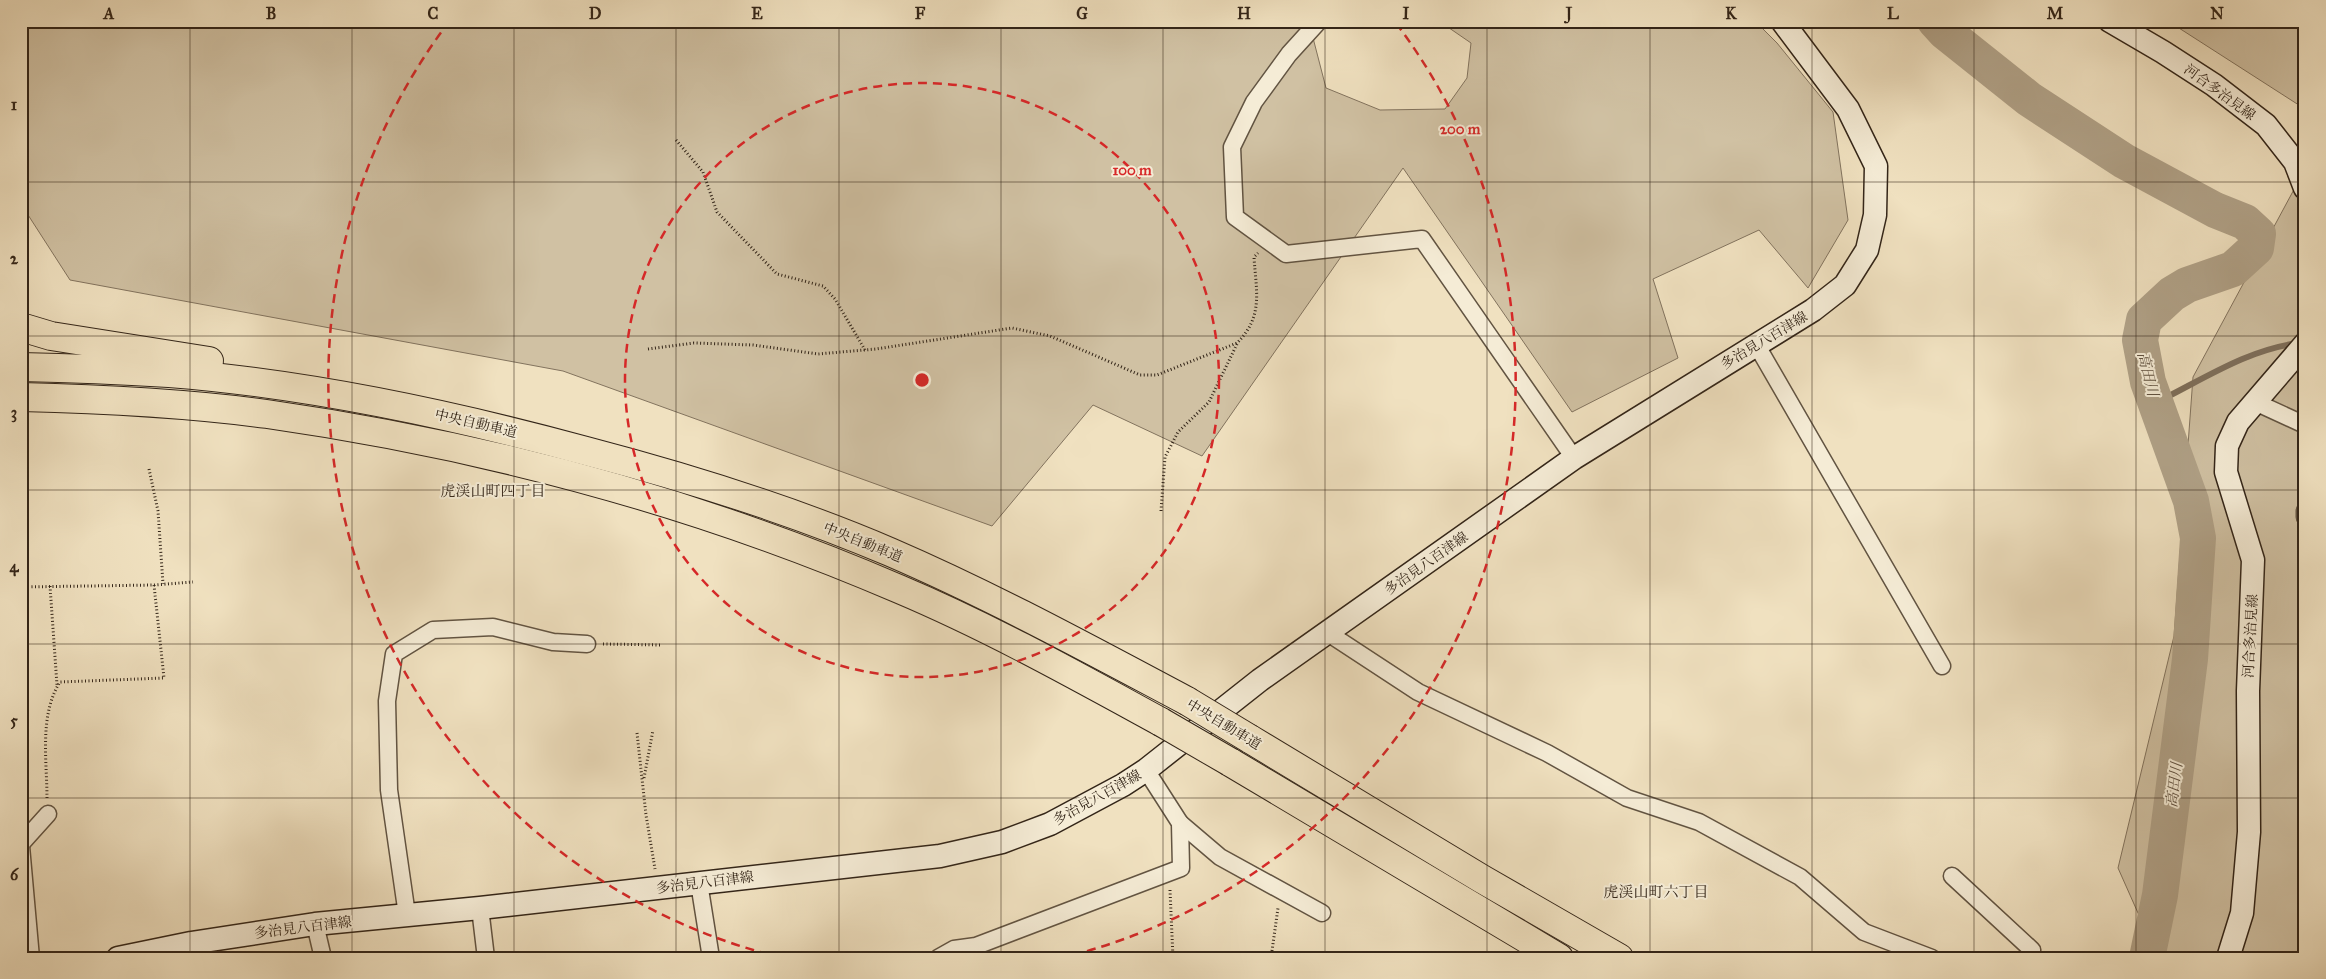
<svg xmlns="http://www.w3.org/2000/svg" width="2326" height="979" viewBox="0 0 2326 979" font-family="'IM FELL Great Primer','Noto Serif JP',serif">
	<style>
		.green { fill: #d0c1a3; stroke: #82735e }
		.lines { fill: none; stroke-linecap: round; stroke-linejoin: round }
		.stream { stroke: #7e6f5b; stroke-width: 6 }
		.river { stroke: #b0a187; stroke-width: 36 }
		.minor-casing { stroke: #625442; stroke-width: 19 }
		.secondary-casing { stroke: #332518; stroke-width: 25 }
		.motorway-casing { stroke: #332518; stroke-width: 30 }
		.path { stroke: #332518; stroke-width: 3; stroke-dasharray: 1 2.5; stroke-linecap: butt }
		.minor { stroke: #f5ecd6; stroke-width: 16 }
		.secondary { stroke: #f5ecd6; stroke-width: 22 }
		.motorway { stroke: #f0e1c0; stroke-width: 28 }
		.motorway-bridge-casing { stroke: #332518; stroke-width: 30; stroke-linecap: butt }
		.motorway-bridge { stroke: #f0e1c0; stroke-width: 28 }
		.grid { fill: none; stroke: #332518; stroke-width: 1; stroke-opacity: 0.55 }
		.ring { fill: none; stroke: #d62828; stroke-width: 2.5; stroke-dasharray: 9 6 }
		.labels { text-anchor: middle; stroke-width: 4; stroke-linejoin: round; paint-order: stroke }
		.street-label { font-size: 14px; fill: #332518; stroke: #f5ecd6 }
		.water-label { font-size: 15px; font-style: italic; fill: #5f503f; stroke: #f5ecd6 }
		.neighbourhood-label { font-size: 15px; fill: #332518; stroke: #f5ecd6 }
		.centre { fill: #d62828; stroke: #f5ecd6; stroke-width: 2.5 }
		.ring-label { font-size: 15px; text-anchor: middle; font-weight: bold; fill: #d62828; stroke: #f5ecd6; stroke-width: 4; stroke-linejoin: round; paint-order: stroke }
		.neatline { fill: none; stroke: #332518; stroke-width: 2 }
		.grid-label { font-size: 16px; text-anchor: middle; font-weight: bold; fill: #332518 }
	</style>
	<rect width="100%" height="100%" fill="#f0e1c0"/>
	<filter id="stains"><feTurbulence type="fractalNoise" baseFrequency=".004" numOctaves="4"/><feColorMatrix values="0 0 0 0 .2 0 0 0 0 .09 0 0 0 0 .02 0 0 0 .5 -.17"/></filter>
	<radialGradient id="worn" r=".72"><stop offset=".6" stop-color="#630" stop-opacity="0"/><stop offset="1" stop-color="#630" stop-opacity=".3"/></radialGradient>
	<!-- green -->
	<g class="green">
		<polygon points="21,21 1327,21 1312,34 1326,88 1380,110 1445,109 1467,78 1471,43 1439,21 1755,21 1777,43 1833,112 1848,220 1808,288 1759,230 1653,279 1678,358 1572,412 1403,168 1202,456 1093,405 992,526 563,371 70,280 21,204"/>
		<polygon points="2168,21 2305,21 2305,109"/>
		<polygon points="2305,169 2305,958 2158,958 2118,868 2174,636 2193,377"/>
	</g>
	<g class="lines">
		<!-- stream -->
		<path class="stream" d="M2157 402C2202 380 2248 349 2299 343"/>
		<!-- river -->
		<polyline class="river" points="1935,21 1945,32 2029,99 2124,161 2215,210 2245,222 2258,234 2256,248 2233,269 2187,285 2172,294 2144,320 2140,340 2148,382 2191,501 2198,538 2190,659 2160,895 2147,958"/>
		<defs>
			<g id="minor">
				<polyline points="1319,21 1289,54 1254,102 1232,147 1235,217 1286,254 1422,239 1574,458"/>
				<polyline points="1756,344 1942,666"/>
				<polyline points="2255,402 2305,425"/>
				<polyline points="2305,511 2305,517"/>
				<polyline points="1328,633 1418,692 1547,753 1627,798 1699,822 1800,877 1864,932 1932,958"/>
				<polyline points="1180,823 1220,857 1322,913"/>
				<polyline points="21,844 48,814"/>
				<polyline points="21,846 31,958"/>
				<polyline points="1952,876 2032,950 2029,958"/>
				<polyline points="699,883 711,958"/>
				<polyline points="480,908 486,958"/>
				<polyline points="407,915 389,790 387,701 394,654 433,630 493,627 553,642 587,644"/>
				<polyline points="315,924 323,958"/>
				<polyline points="191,943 193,958"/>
				<polyline points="938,958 954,949 976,946 1181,868 1180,823 1146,770"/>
			</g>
			<g id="secondary">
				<polyline points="2110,21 2163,52 2214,85 2266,125 2295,162 2305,188"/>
				<polyline points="118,958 191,943 315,924 480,908 940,856 1002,842 1050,824 1123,785 1146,770 1260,680 1574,458 1813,310 1845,285 1867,250 1875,215 1876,166 1848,109 1782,21"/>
				<polyline points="2228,958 2242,913 2249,832 2248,691 2253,560 2226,472 2227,446 2238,422 2305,344"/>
			</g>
			<g id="motorway">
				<polyline points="21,327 51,336 209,361"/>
				<path d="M21 367C70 368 120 370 169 373 310 384 450 414 586 451 689 478 792 510 890 552 992 596 1089 649 1187 701"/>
				<path d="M21 397C103 399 186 403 267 414 484 445 697 502 899 589 989 627 1075 675 1161 722"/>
				<polyline points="1250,739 1482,879 1619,958"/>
				<polyline points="1230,762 1559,958"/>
			</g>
		</defs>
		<!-- minor casing -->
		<use href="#minor" class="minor-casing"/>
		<!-- secondary casing -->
		<use href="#secondary" class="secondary-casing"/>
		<!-- motorway casing -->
		<use href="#motorway" class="motorway-casing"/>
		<!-- path -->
		<g class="path">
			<polyline points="676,140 703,172 717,212 777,274 823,286 835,299 865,350"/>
			<path d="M648 349 694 343 753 345 818 354 876 349 1012 328 1050 336 1140 375H1157L1237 343C1264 316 1256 291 1254 257L1258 253"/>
			<polyline points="149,469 158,511 163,584"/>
			<polyline points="1161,511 1165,457 1178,432 1209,402 1237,344"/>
			<polyline points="50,586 57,685"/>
			<polyline points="21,587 154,585 193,582"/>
			<polyline points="603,644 662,645"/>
			<polyline points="637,733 646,815 655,869"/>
			<polyline points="644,778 653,730"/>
			<path d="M47 798C47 761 39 715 60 682L164 678 154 585"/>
			<polyline points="1170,890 1173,958"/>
			<polyline points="1271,958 1278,908"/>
		</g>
		<!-- minor -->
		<use href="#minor" class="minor"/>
		<!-- secondary -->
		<use href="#secondary" class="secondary"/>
		<!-- motorway -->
		<use href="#motorway" class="motorway"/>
		<defs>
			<g id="motorway-bridge">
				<polyline points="1187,701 1250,739"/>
				<polyline points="1161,722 1230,762"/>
			</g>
		</defs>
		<!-- motorway-bridge casing -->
		<use href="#motorway-bridge" class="motorway-bridge-casing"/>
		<!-- motorway-bridge -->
		<use href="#motorway-bridge" class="motorway-bridge"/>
	</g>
	<!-- grid -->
	<path class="grid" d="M190 21V958M352 21V958M514 21V958M676 21V958M839 21V958M1001 21V958M1163 21V958M1325 21V958M1487 21V958M1650 21V958M1812 21V958M1974 21V958M2136 21V958M21 182H2305M21 336H2305M21 490H2305M21 644H2305M21 798H2305"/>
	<!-- distance rings -->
	<g class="ring">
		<circle cx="922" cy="380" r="297"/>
		<path d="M783 958A594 594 0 0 1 448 23M1396 23A594 594 0 0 1 1061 958"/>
	</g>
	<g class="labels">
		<!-- street labels -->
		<g class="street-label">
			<text transform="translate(2220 92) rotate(36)" y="5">河合多治見線</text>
			<text transform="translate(1764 340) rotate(-31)" y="5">多治見八百津線</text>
			<text transform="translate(476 423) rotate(13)" y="5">中央自動車道</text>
			<text transform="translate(863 542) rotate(22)" y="5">中央自動車道</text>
			<text transform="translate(1426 563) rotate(-35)" y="5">多治見八百津線</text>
			<text transform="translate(2250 636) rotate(-87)" y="5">河合多治見線</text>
			<text transform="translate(1224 724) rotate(31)" y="5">中央自動車道</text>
			<text transform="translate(1097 797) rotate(-29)" y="5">多治見八百津線</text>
			<text transform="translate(705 882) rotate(-7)" y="5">多治見八百津線</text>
			<text transform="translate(303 927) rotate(-7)" y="5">多治見八百津線</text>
		</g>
		<!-- water labels -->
		<g class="water-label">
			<text transform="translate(2148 374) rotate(76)" y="5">高田川</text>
			<text transform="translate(2174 785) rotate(-83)" y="5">高田川</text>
		</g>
		<!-- neighbourhood labels -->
		<g class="neighbourhood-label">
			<text x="493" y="496">虎渓山町四丁目</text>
			<text x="1656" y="897">虎渓山町六丁目</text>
		</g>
	</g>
	<circle cx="922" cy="380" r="8" class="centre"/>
	<g class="ring-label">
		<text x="1460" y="134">200 m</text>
		<text x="1132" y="175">100 m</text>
	</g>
	<!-- margin -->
	<rect width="2326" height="979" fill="none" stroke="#f0e1c0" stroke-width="55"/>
	<rect x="28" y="28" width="2270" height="924" class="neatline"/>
	<g class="grid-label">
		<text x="109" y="19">A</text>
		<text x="271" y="19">B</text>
		<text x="433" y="19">C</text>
		<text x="595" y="19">D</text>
		<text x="757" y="19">E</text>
		<text x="920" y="19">F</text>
		<text x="1082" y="19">G</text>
		<text x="1244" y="19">H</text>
		<text x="1406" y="19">I</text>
		<text x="1569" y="19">J</text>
		<text x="1731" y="19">K</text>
		<text x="1893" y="19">L</text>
		<text x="2055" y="19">M</text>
		<text x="2217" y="19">N</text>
		<text x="14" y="110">1</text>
		<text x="14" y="264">2</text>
		<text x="14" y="418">3</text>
		<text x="14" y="572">4</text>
		<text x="14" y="726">5</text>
		<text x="14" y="880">6</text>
	</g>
	<rect width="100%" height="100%" filter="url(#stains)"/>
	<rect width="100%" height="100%" fill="url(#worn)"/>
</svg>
